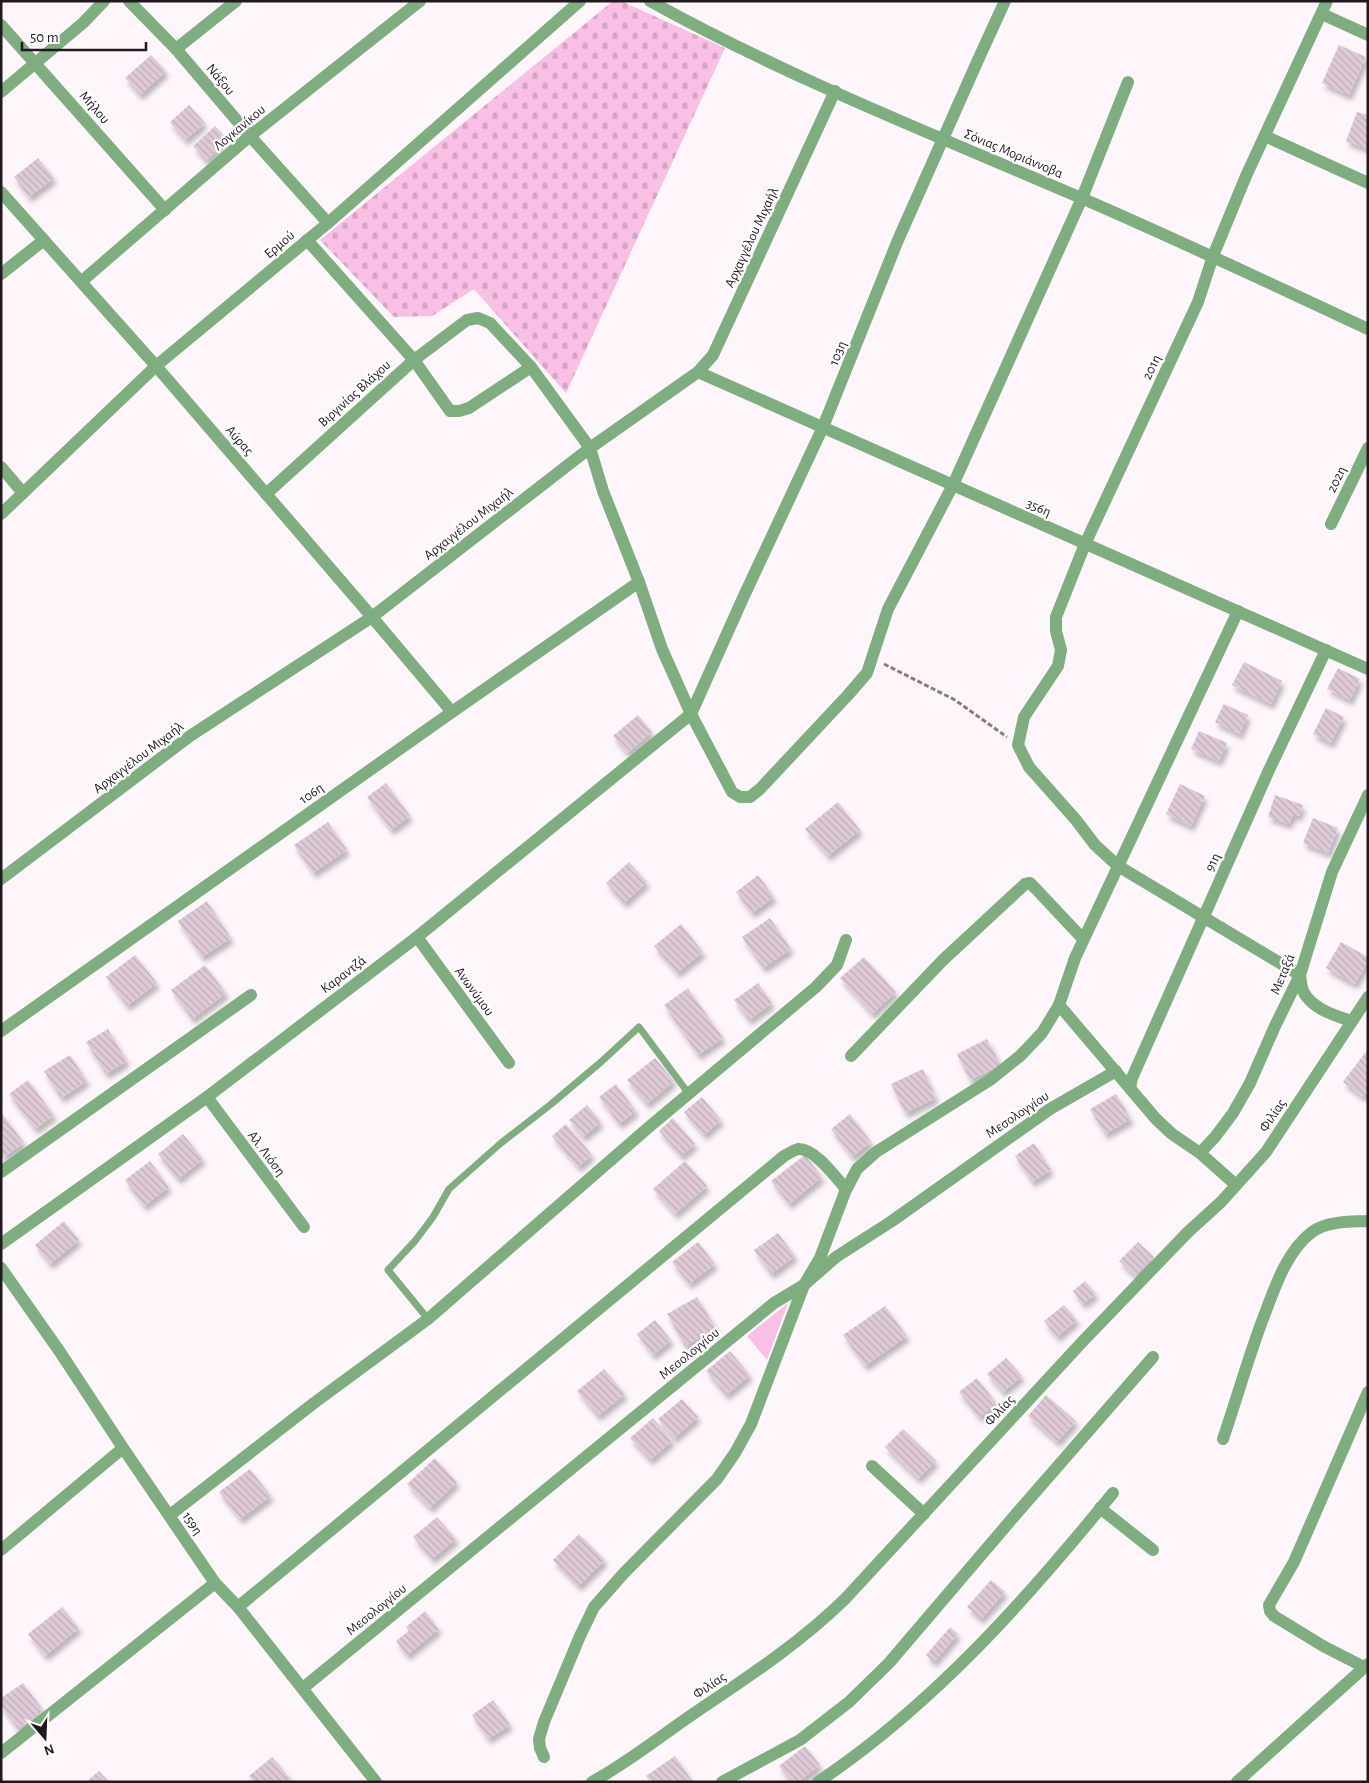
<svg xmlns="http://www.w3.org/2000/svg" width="1369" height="1783" viewBox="0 0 1369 1783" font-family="'Alegreya Sans',sans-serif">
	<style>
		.cemetery { fill: url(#cemetery-stones) }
		.park { fill: #f9bfe4 }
		.building { fill: url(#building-back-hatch); filter: url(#shadow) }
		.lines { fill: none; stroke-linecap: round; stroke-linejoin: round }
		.path { stroke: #857d82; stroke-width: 3; stroke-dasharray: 5 2.5; stroke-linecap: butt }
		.lane { stroke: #7ead7f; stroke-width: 7 }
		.street { stroke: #7ead7f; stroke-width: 12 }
		.labels { text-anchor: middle; stroke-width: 4.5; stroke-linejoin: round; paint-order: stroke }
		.street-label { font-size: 14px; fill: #20191e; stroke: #fff }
	</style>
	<defs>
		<pattern id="cemetery-stones" width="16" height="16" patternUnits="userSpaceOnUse" patternTransform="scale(1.25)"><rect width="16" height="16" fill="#f9bfe4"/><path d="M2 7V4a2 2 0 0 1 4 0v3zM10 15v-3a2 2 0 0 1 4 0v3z" fill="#d5a4c3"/></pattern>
		<pattern id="building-back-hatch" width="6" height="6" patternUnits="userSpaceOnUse" patternTransform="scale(1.25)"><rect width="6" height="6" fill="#dfcad7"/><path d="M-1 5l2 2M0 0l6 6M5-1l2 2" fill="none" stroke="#bfadb8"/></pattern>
		<filter id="shadow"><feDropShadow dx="3" dy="5.5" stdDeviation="2.5" flood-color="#0004"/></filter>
	</defs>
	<rect width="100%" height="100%" fill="#fff6fb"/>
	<!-- cemetery -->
	<polygon class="cemetery" points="613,1 621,1 725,48 566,393 474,289 432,316 394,317 320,240"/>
	<!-- park -->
	<polygon class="park" points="788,1303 767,1360 747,1336"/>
	<!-- building -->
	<g class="building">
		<polygon points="1339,45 1366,57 1349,95 1322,83"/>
		<polygon points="151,55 166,71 140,95 125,78"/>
		<polygon points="189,105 205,123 185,140 170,122"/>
		<polygon points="1357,112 1368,115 1368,149 1346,141"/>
		<polygon points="215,126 228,140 206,161 193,146"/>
		<polygon points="38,158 54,178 29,197 14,177"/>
		<polygon points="1244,662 1282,681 1271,704 1232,685"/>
		<polygon points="1338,668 1360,679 1350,700 1327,689"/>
		<polygon points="1224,704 1248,715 1240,734 1215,722"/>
		<polygon points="1326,708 1344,717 1331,743 1313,734"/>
		<polygon points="638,715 652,732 627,753 613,736"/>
		<polygon points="1199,731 1227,743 1219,761 1191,749"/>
		<polygon points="386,783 410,816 391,830 367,797"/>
		<polygon points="1180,784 1205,796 1191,826 1166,814"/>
		<polygon points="1275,795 1303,805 1299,816 1293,814 1289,824 1268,817"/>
		<polygon points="838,802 860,830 828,856 805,829"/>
		<polygon points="1313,818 1338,828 1328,853 1303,843"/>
		<polygon points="328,822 347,850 313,873 294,845"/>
		<polygon points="629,862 647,882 624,903 606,883"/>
		<polygon points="758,875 774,897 752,913 736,892"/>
		<polygon points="207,901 231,938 202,957 178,921"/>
		<polygon points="770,918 791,949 763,968 742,937"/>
		<polygon points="681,924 703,952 677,973 654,946"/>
		<polygon points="1341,942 1368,957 1368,961 1355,984 1326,968"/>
		<polygon points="135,955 157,983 127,1006 106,977"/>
		<polygon points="864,957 896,992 872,1014 840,978"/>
		<polygon points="205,965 226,993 192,1019 171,990"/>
		<polygon points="758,983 772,1003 749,1020 734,1000"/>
		<polygon points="688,988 723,1038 698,1055 664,1005"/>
		<polygon points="108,1029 127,1061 106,1074 86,1042"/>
		<polygon points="987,1039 1001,1065 970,1080 957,1054"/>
		<polygon points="1368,1049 1368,1090 1363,1097 1343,1082"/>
		<polygon points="70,1055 87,1081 61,1098 44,1071"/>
		<polygon points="655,1058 674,1081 647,1104 627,1080"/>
		<polygon points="923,1069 936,1098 905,1113 891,1084"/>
		<polygon points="28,1080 54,1115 35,1129 9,1094"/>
		<polygon points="616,1084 636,1111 619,1124 599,1097"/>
		<polygon points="1116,1094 1131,1119 1105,1134 1090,1109"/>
		<polygon points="702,1097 721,1120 704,1135 684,1112"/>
		<polygon points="587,1105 601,1122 583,1137 569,1120"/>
		<polygon points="1,1112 24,1143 2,1158 1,1157"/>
		<polygon points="850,1114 871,1142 852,1157 831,1129"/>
		<polygon points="673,1118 695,1144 681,1156 659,1131"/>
		<polygon points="566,1124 592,1155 578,1167 552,1136"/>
		<polygon points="183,1134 203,1159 178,1179 158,1154"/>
		<polygon points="1034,1143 1051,1170 1032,1182 1015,1156"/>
		<polygon points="805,1155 822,1177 789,1204 771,1181"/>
		<polygon points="150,1161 169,1187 144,1206 125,1180"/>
		<polygon points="685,1161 707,1186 675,1214 653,1189"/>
		<polygon points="64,1221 79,1240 50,1264 35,1245"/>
		<polygon points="778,1233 795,1256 771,1274 754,1250"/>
		<polygon points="698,1242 715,1264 689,1284 672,1262"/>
		<polygon points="1138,1242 1154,1257 1135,1276 1119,1261"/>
		<polygon points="1085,1281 1096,1294 1083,1304 1073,1291"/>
		<polygon points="697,1297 716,1328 685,1346 667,1314"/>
		<polygon points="1064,1305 1077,1320 1057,1337 1044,1321"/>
		<polygon points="885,1306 907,1336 865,1366 843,1335"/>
		<polygon points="655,1320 671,1340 653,1355 637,1334"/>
		<polygon points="730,1351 750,1375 726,1395 706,1371"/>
		<polygon points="1006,1358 1022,1376 1003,1392 987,1374"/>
		<polygon points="604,1369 625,1394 598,1416 577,1391"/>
		<polygon points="977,1378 997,1404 979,1417 959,1392"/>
		<polygon points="1046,1395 1076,1421 1057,1442 1028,1416"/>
		<polygon points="682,1399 698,1417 674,1438 658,1419"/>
		<polygon points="653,1418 672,1441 650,1460 630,1438"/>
		<polygon points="903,1429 936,1461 918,1479 885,1447"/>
		<polygon points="435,1458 457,1482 430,1508 407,1484"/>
		<polygon points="250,1469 271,1496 240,1519 219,1492"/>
		<polygon points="437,1517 456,1539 432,1559 413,1537"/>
		<polygon points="579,1534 605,1560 579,1586 553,1560"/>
		<polygon points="991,1580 1005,1592 981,1619 967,1607"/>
		<polygon points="62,1607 79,1628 45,1656 28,1634"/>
		<polygon points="425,1611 439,1629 407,1655 396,1641 409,1631 406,1627"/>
		<polygon points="950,1627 958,1634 934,1662 926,1655"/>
		<polygon points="23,1683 44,1711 18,1729 1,1706 1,1698"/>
		<polygon points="493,1700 510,1725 488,1739 472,1715"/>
		<polygon points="805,1746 820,1765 798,1782 792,1782 779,1766"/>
		<polygon points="675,1756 693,1782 651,1782 646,1776"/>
		<polygon points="272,1757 290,1778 285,1782 254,1782 249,1776"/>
		<polygon points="99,1771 109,1782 86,1782"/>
	</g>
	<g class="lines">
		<!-- path -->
		<polyline class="path" points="884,664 955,700 1007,737"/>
		<!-- lane -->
		<polyline class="lane" points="428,1319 388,1270 415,1241 433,1217 449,1189 501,1143 550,1105 601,1062 639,1027 689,1094"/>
		<!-- street -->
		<g class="street">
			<polyline points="129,1 176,49 250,136 328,223"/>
			<path d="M650 1C787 77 935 135 1079 197 1176 239 1272 284 1368 329"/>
			<path d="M1327 1 1246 176 1213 256 1198 302 1085 544 1056 617V631L1061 650 1058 666 1024 717 1018 745 1029 767 1076 820 1095 845 1118 866 1300 975C1301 980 1301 986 1303 991 1312 1009 1334 1015 1351 1021"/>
			<polyline points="1322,14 1368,35"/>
			<polyline points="1,25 165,210"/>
			<polyline points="176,49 236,1"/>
			<polyline points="1,92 83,23 104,1"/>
			<polyline points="1265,136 1368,183"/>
			<polyline points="1,192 156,366 372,617 452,712"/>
			<polyline points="307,240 414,360 450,411 459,411 469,408 531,367"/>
			<polyline points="1,274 44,240"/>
			<polyline points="82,281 250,136 420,1"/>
			<polyline points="698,372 1368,669"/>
			<polyline points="1,467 23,493"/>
			<polyline points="266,494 414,360 467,320 478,318 490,323 531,367 590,448 603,491 639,582 662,649 691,714 732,792 740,797 750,797 760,789 848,695 867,673 888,609 953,485 1082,198 1128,82"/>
			<polyline points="1,514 156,366 328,223 580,1"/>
			<polyline points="1331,524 1368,448"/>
			<polyline points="1,879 190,736 372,617 590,448 698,372 713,355 835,91"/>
			<polyline points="417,937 509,1063"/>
			<polyline points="1059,1005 1156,1119 1172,1134 1200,1153 1236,1185"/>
			<polyline points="1,1031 452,712 639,582"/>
			<polyline points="851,1056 943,960 1025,884 1030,883 1036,889 1083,939"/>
			<polyline points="1130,1088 1132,1078 1269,770 1326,650"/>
			<polyline points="207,1097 304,1227"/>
			<polyline points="1200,1153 1215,1137 1233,1113 1250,1083 1275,1026 1300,975 1332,872 1368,795"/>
			<polyline points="1,1172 251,995"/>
			<polyline points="1,1244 207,1097 417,937 691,714 743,598 823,427 898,240 978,60 1005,1"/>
			<polyline points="1,1268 60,1352 123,1448 215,1583 238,1607 376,1782"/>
			<path d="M1223 1439C1236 1401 1247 1362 1261 1324 1273 1293 1285 1252 1312 1232 1327 1221 1350 1222 1368 1221"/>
			<polyline points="872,1466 924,1514"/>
			<polyline points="1100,1508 1153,1550"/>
			<polyline points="170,1515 314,1403 428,1319 649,1127 816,987 837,965 846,940"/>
			<polyline points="1,1550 123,1448"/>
			<path d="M238 1607 784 1156C788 1154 794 1150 798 1149 815 1148 836 1178 846 1189"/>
			<polyline points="1364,1667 1323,1646 1274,1616 1270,1611 1269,1605 1294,1562 1368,1392"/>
			<polyline points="303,1688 774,1303 804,1285 836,1257 892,1221 1050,1109 1116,1071"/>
			<polyline points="1,1753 215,1583"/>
			<polyline points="544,1757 540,1748 539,1739 544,1722 580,1636 594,1607 624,1573 717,1479 735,1453 751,1424 804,1285 820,1258 845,1192 857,1169 876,1152 990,1080 1020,1056 1042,1033 1059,1005 1075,958 1238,611"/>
			<path d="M592 1782C629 1762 662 1735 696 1712 748 1677 800 1643 845 1599L1084 1340 1188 1232 1221 1202 1266 1152 1368 997"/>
			<polyline points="722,1782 800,1740 849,1702 889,1663 1017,1513 1153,1357"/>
			<path d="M818 1782C933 1705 1026 1600 1113 1493"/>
			<polyline points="1237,1782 1368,1664"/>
		</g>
	</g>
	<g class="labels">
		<!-- street labels -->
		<g class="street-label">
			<text transform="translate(221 79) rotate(50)" y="5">Νάξου</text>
			<text transform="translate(95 107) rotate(49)" y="5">Μήλου</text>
			<text transform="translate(239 127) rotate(-40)" y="5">Λογκανίκου</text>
			<text transform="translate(1014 153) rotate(23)" y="5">Σόνιας Μοριάννοβα</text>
			<text transform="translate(751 237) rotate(-65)" y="5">Αρχαγγέλου Μιχαήλ</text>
			<text transform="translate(279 244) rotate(-40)" y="5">Ερμού</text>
			<text transform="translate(837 353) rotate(-68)" y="5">103η</text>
			<text transform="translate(1151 367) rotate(-65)" y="5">201η</text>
			<text transform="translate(354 393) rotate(-42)" y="5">Βιργινίας Βλάχου</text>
			<text transform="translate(240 440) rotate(49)" y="5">Αύρας</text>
			<text transform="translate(1336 479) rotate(-64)" y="5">202η</text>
			<text transform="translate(1039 507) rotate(24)" y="5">356η</text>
			<text transform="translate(468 523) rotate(-38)" y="5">Αρχαγγέλου Μιχαήλ</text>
			<text transform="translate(138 757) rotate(-37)" y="5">Αρχαγγέλου Μιχαήλ</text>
			<text transform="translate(311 793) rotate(-35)" y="5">106η</text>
			<text transform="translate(1212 862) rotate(-66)" y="5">91η</text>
			<text transform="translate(343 974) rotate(-37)" y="5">Καραντζά</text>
			<text transform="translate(1282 974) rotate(-67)" y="5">Μεταξά</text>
			<text transform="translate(475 991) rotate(54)" y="5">Ανωνύμου</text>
			<text transform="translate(1017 1114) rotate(-34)" y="5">Μεσολογγίου</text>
			<text transform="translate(1272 1115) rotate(-56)" y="5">Φιλίας</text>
			<text transform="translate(267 1153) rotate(53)" y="5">Αλ. Λιόση</text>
			<text transform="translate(689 1353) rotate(-39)" y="5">Μεσολογγίου</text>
			<text transform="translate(999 1410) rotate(-47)" y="5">Φιλίας</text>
			<text transform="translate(193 1523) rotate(56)" y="5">159η</text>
			<text transform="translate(376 1609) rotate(-39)" y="5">Μεσολογγίου</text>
			<text transform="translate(709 1685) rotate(-34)" y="5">Φιλίας</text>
		</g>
	</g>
	<!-- border -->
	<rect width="1369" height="1783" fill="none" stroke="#20191e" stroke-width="5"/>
	<!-- north arrow -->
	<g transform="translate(45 1738) rotate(161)" stroke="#ffffff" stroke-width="4" paint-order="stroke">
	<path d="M0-4L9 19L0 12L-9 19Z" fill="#20191e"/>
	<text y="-8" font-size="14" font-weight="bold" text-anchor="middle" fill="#20191e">N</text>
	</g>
	<!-- scale -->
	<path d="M22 42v8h124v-8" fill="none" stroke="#20191e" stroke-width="2.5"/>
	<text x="30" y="42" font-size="15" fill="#20191e" stroke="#ffffff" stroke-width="4" paint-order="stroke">50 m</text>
</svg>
